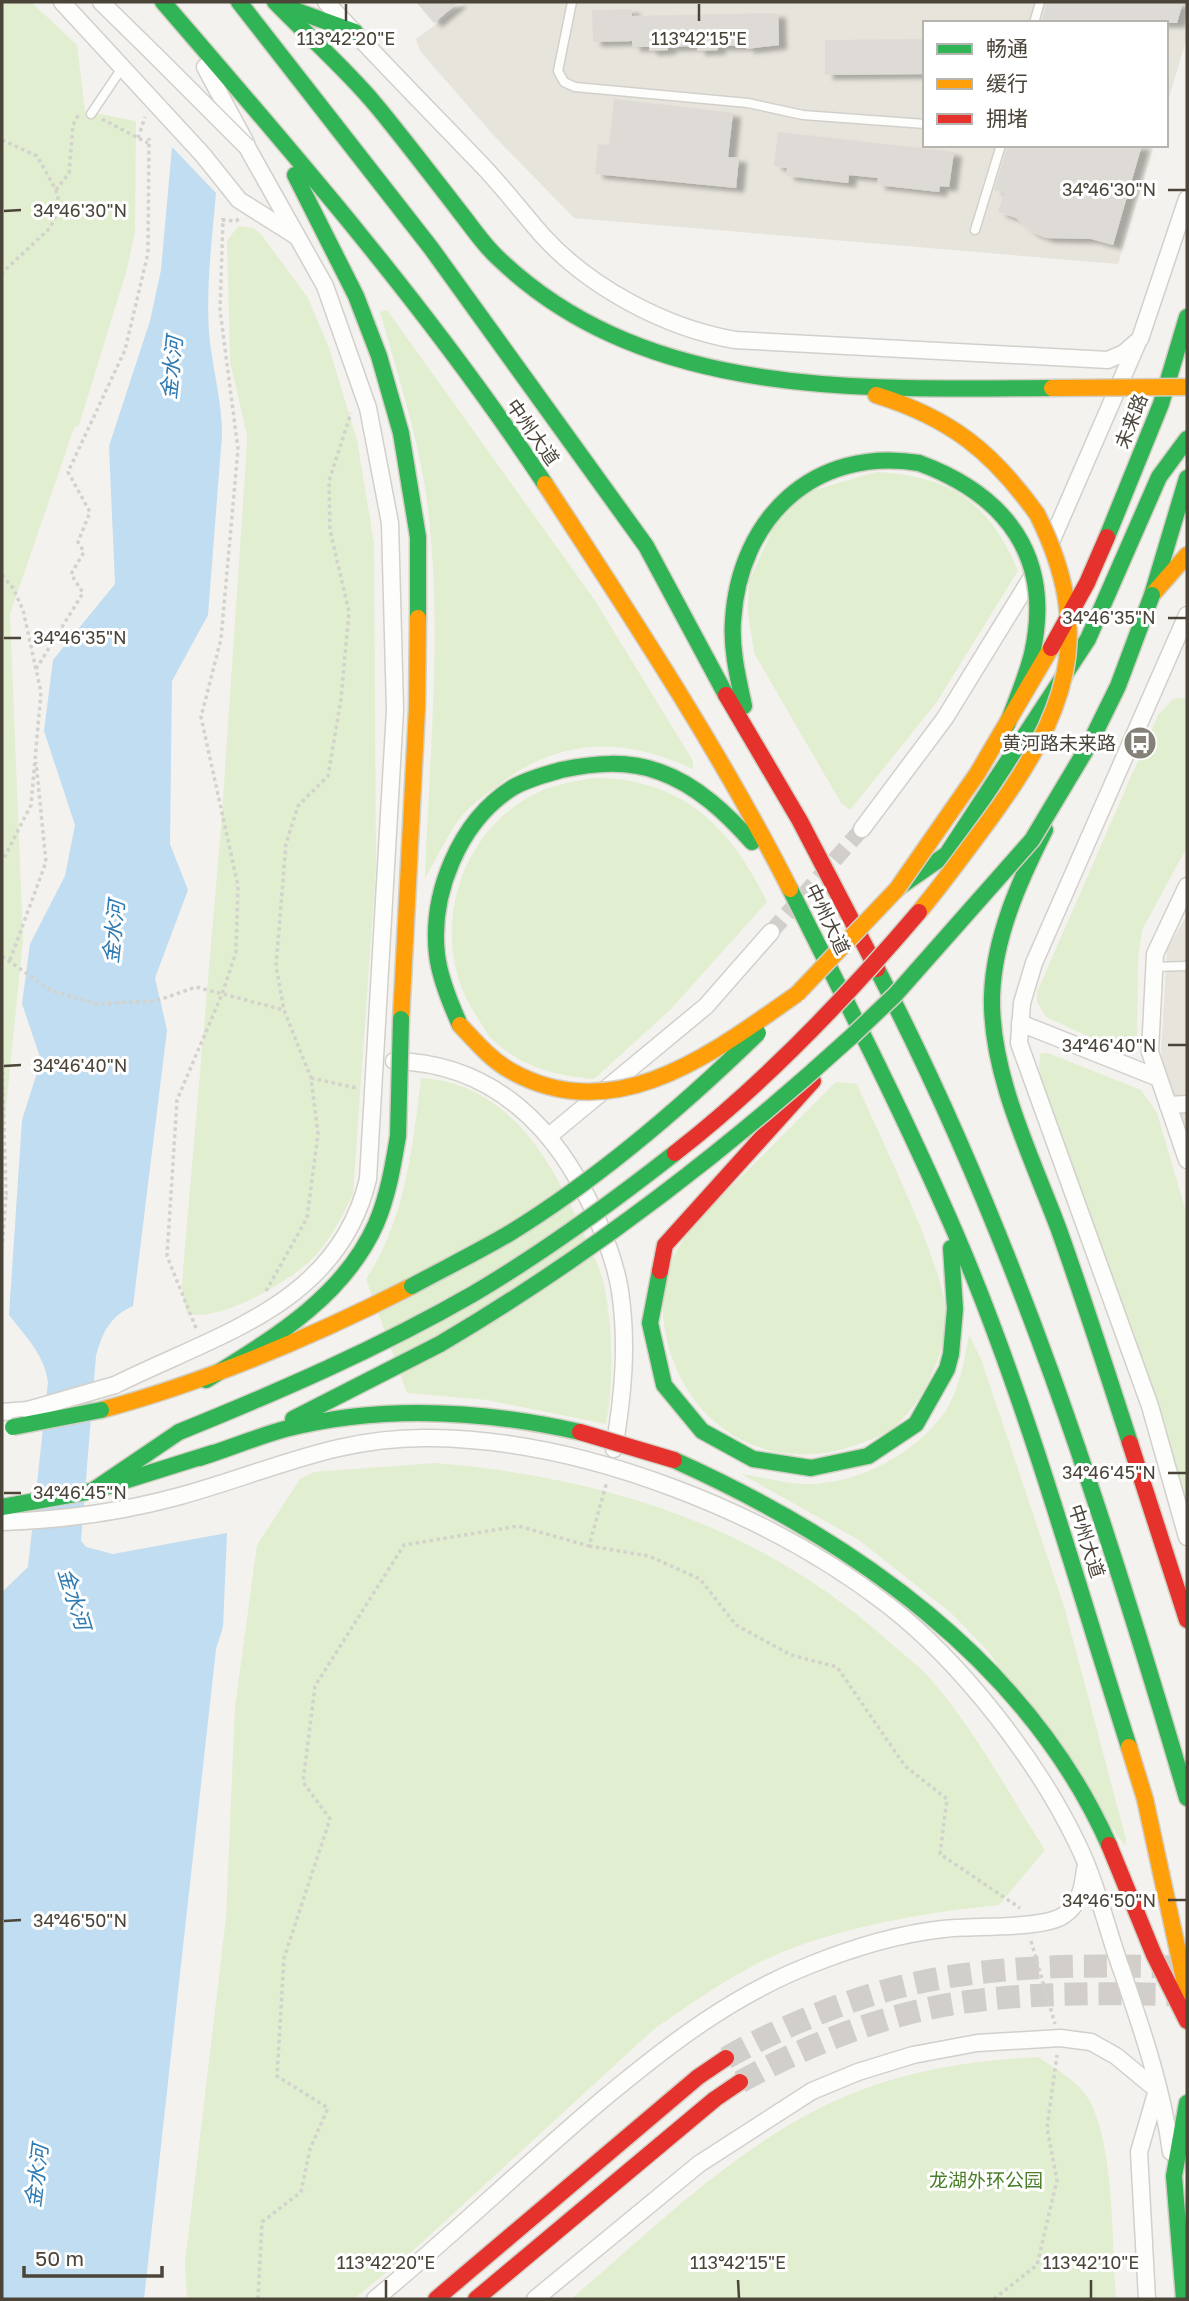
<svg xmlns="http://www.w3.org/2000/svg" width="1189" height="2301" viewBox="0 0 1189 2301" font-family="'Golos Text','Noto Sans SC',sans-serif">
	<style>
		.residential { fill: #e7e4dc }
		.green { fill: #e1eecf }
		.water { fill: #c0ddf1 }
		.building { fill: #dedbd6; filter: url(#shadow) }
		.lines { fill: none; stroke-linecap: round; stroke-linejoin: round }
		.street-tunnel { stroke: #d2cfca; stroke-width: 16; stroke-dasharray: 16 8; stroke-linecap: butt }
		.secondary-tunnel { stroke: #d2cfca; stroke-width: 23; stroke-dasharray: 23 11; stroke-linecap: butt }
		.lane-casing { stroke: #d2d0cb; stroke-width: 11 }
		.street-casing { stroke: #d2d0cb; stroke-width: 19 }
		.fast-casing { stroke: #d3cfc5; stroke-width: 19 }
		.slow-casing { stroke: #d3cfc5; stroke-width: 19 }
		.jam-casing { stroke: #d3cfc5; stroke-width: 19 }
		.path { stroke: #d3d2cc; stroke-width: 3.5; stroke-dasharray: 3.5 3.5; stroke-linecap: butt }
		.lane { stroke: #fdfdfc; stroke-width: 8 }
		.street { stroke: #fdfdfc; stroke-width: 16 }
		.fast { stroke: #30b455; stroke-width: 16 }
		.slow { stroke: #ff9f0a; stroke-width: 16 }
		.jam { stroke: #e5322d; stroke-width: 16 }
		.street-bridge-casing { stroke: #d2d0cb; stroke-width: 19; stroke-linecap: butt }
		.fast-bridge-casing { stroke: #d3cfc5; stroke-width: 19; stroke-linecap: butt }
		.slow-bridge-casing { stroke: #d3cfc5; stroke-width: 19; stroke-linecap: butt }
		.jam-bridge-casing { stroke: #d3cfc5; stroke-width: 19; stroke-linecap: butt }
		.street-bridge { stroke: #fdfdfc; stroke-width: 16 }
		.fast-bridge { stroke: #30b455; stroke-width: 16 }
		.slow-bridge { stroke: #ff9f0a; stroke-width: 16 }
		.jam-bridge { stroke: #e5322d; stroke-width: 16 }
		.ticks { fill: none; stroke: #4b4439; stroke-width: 2.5 }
		.labels { text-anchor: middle; stroke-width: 6; stroke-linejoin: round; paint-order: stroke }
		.street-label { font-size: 19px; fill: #4b4439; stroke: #fff }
		.poi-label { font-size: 19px; fill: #4b4439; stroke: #fff; text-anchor: end }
		.park-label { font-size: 19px; fill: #4a7f2a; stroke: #fff }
		.water-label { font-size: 21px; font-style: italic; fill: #2e7ab2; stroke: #fff }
		.ticks-label { font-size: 18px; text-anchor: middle; fill: #4b4439; stroke: #fff; stroke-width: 6; stroke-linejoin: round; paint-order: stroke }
	</style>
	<defs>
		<filter id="shadow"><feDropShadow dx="8" dy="4.5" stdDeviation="2" flood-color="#0004"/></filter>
	</defs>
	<rect width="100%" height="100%" fill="#f4f2ee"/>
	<!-- residential -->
	<g class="residential">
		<polygon points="467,2 1187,2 1187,38 1166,107 1166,23 925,23 925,145 1154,145 1118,264 574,218 497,139 420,51 416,39"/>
		<polygon points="1187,915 1187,1142 1164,1074 1161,1050 1167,949"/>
	</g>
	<!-- green -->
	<g class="green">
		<polygon points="2,2 31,2 77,45 85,111 136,121 135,232 127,269 79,425 74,428 10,614 23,940 2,1148"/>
		<path d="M238 226 253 228 261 234 308 298 329 348 357 440 374 543 376 868 353 1194C341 1219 329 1243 309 1262 286 1283 217 1324 187 1313L182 1293 183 1270 221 828 246 459 247 436 230 361 227 241Z"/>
		<path d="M387 310 594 599 693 761V769C622 736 560 737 497 786 482 797 468 807 457 822 445 840 436 860 425 878 429 759 442 637 429 518 422 448 399 379 380 312Z"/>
		<path d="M876 472C951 476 989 502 1018 571L936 703 850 810 841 803 754 653 748 612 749 581 775 524 808 492Z"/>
		<polygon points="1184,698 1187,699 1187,847 1142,930 1138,960 1137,1046 1135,1051 1127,1054 1046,1017 1037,1002 1037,992 1158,715 1173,699"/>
		<path d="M592 778C680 777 731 826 767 902L670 1010 594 1079C557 1076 525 1068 496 1043 488 1037 483 1026 477 1017 428 945 453 838 531 796 550 785 572 782 592 778Z"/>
		<polygon points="1048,1053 1141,1090 1157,1113 1187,1215 1187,1503 1135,1337 1044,1094 1039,1069 1040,1054"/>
		<path d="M421 1078C507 1083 551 1158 582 1230 590 1249 602 1270 605 1290 613 1333 614 1381 606 1424L487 1400 407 1393 366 1279C405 1221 413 1146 421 1078Z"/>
		<path d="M836 1082 857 1084C878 1134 953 1280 946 1326 942 1359 924 1397 901 1421 888 1435 867 1441 850 1447 768 1473 692 1429 669 1348 662 1323 659 1290 670 1265 686 1226 717 1201 746 1172 776 1142 806 1112 836 1082Z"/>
		<path d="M969 1335 981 1359 1064 1606 1126 1839 1125 1846 988 1651 951 1613 859 1540 741 1474C762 1477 783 1483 805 1484 857 1485 915 1454 945 1412 960 1389 964 1361 969 1335Z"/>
		<path d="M435 1463C604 1477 758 1525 886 1639 901 1653 920 1666 933 1682 976 1732 1009 1794 1045 1850L999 1905C929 1912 851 1925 785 1951 738 1970 695 2001 653 2030L417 2247 354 2299H187L185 2263 226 1918 235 1707 257 1545 300 1479 314 1472Z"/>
		<path d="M1038 2057C1055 2068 1077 2081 1088 2098 1115 2144 1112 2244 1116 2299H571C664 2220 756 2125 875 2085 928 2067 982 2060 1038 2057Z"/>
	</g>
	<!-- water -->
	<path class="water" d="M172 147 216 193C212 239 206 286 209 333 212 367 222 400 222 435L208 615 172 681 170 844 188 890 155 978 167 1030 133 1306C110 1316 102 1333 96 1356L81 1541 86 1547 113 1554 227 1533 223 1627 216 1649 144 2299H2V1592L28 1567 48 1382C44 1354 26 1337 9 1315L22 1120 41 1060 22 1004 30 944 65 876 75 825 44 731 53 660 115 584 109 446 150 321 161 270Z"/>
	<!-- building -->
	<g class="building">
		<polygon points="416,2 459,2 434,23"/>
		<polygon points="1047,2 1183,2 1177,23 1041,23"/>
		<polygon points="632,9 632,16 778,13 779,45 746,49 746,46 718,46 718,50 697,51 697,46 668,47 668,50 649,51 649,47 632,47 632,41 593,42 592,10"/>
		<polygon points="925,39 925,74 825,75 825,40"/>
		<polygon points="614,99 733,113 728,157 739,158 736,188 595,174 598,144 609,145"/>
		<polygon points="778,132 954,152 949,187 940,186 939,192 877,185 878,178 849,175 848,183 786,176 787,168 774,166"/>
		<polygon points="1008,145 1142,145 1113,245 1091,239 1046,238 1031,232 1016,218 998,212 1004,193 994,190"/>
	</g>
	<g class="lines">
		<!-- street-tunnel -->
		<polyline class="street-tunnel" points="771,932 862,829"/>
		<!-- secondary-tunnel -->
		<g class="secondary-tunnel">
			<path d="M726 2058C795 2019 881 1985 961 1975 1031 1965 1102 1965 1174 1967"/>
			<path d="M740 2082C806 2045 889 2012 965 2002 1038 1992 1113 1993 1187 1995"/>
		</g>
		<defs>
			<g id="lane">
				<polyline points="572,2 558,71 564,82 575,87 748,103 803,115 925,124"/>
				<polyline points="1034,23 1040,2"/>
				<polyline points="91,114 122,68"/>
				<polyline points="975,230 1001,145"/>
				<polyline points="1154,967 1187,966"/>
			</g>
			<g id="street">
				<polyline points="62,2 203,155 239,200 296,236"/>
				<polyline points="101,2 156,56"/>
				<path d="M326 2C375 55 426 107 476 159 500 183 520 210 542 235 590 288 666 328 735 340L1108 360 1124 353 1140 339 1187 199"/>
				<polyline points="205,67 246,143"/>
				<polyline points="1051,542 1137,344"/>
				<polyline points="1187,615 1034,963 1022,1003 1019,1043 1150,1406 1187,1537"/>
				<polyline points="862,829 945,718 1030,580"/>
				<polyline points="1187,886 1155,954 1150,1052 1187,1160"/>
				<polyline points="1020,1023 1156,1077"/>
				<path d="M394 1061C494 1063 558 1129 596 1216 606 1240 616 1265 620 1291 628 1345 623 1396 614 1449"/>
				<polyline points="1168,1105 1187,1104"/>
				<polyline points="549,1136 706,1006 771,932"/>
				<path d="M115 1385C217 1334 338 1305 368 1179L395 710 390 523 368 408 325 286 247 147"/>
				<polyline points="2,1412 28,1410"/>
				<path d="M2 1522C62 1520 122 1512 180 1496 268 1472 337 1436 431 1438 585 1440 768 1512 889 1606 962 1663 1038 1761 1078 1845 1097 1884 1107 1930 1122 1971 1142 2029 1163 2091 1171 2152"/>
				<path d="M375 2299C453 2235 525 2165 602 2100 667 2046 731 1996 810 1965 852 1948 898 1934 943 1929 972 1925 1043 1930 1064 1915 1080 1904 1083 1887 1085 1869"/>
				<polyline points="535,2299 699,2164 812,2091 858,2072 913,2055 977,2043 1060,2038 1091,2042 1116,2056 1157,2090 1139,2152 1147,2299"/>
			</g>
			<g id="fast">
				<path d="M163 2C297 157 432 313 545 484"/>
				<polyline points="239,2 431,248 646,546 726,695"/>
				<path d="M275 2C308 36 345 68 375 104 404 139 432 176 460 212 472 227 483 244 497 257 645 400 861 389 1052 388"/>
				<polyline points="286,7 355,32"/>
				<polyline points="295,175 356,296 379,356 401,433 418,537 418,618"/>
				<polyline points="1107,537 1161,404 1187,317"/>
				<polyline points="1152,595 1187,478"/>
				<path d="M744 706C738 678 731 650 733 621 739 518 814 446 919 463"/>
				<path d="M1045 830C1019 882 994 937 992 996 990 1075 1032 1157 1059 1230 1084 1300 1107 1372 1130 1443"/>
				<polyline points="898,888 947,854 1088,639 1159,477 1187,439"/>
				<path d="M790 889C850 1009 911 1128 963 1251 1030 1412 1076 1581 1129 1747"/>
				<path d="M877 969C1014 1233 1104 1514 1187 1798"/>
				<path d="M460 1025C450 1003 440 979 437 955 430 894 459 822 512 788 527 779 544 775 561 770 594 763 628 760 660 772 697 785 727 814 752 842"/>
				<polyline points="660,1271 650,1323 664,1385 702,1431 753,1459 811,1468 868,1456 916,1424 947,1369 951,1354 955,1309 951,1248"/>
				<path d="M206 1380C272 1339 343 1298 376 1224 388 1196 393 1166 398 1136"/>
				<polyline points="293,1419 440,1344"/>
				<path d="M199 1458C228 1449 256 1437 285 1429 383 1404 482 1410 580 1432"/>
				<path d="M674 1460C852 1540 1027 1661 1109 1845"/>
				<polyline points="92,1491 179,1432"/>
				<polyline points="2,1507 92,1491 213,1453"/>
				<polyline points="1184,2299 1174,2176 1187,2103"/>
			</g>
			<g id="slow">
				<path d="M876 395C950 418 992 451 1037 514"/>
				<path d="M545 484C631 616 719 749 790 889"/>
				<polyline points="1152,595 1187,555"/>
				<polyline points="401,1019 417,708 418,618"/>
				<path d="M101 1410C210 1381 312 1337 412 1286"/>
				<polyline points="1129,1747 1145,1799 1187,1993"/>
			</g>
			<g id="jam">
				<polyline points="726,695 800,821 877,969"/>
				<polyline points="660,1271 665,1245 813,1081"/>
				<polyline points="1130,1443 1187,1620"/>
				<polyline points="1109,1845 1154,1955 1187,2021"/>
				<polyline points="436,2299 698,2077 726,2058"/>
				<polyline points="476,2299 715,2099 740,2082"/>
			</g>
		</defs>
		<!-- lane casing -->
		<use href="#lane" class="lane-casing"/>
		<!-- street casing -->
		<use href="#street" class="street-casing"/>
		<!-- fast casing -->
		<use href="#fast" class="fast-casing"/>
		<!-- slow casing -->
		<use href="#slow" class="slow-casing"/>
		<!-- jam casing -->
		<use href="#jam" class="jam-casing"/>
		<!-- path -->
		<g class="path">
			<polyline points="102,119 148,143"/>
			<polyline points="138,138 145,117"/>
			<polyline points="2,140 37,156 56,190 60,206 50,228 2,273"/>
			<polyline points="56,190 69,173 73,125 79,114"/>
			<polyline points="222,220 236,221 240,218"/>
			<polyline points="2,575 13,588 23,610 41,692 31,805 2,862"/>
			<polyline points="36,669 83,593 71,574 84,552 78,542 90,512 68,472 125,350 148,253 149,138"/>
			<polyline points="2,956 50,990 96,1004 156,1001 196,987 284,1010"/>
			<polyline points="10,960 46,862 36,762"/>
			<polyline points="2,1058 6,1194 2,1197"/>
			<polyline points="311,1078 357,1088"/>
			<polyline points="2,1249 6,1196"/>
			<polyline points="266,1291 307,1218 318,1134 311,1078 284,1010 276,966 286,844 298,806 328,776 341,699 349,612 330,530 329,481 351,413"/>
			<polyline points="196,1328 167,1256 177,1100 222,994 236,952 238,886 201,717 221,639 238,449 220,310 223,218"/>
			<polyline points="589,1546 649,1556 700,1579 736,1625 791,1655 837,1667 905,1766 947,1799 940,1854 1020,1908"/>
			<polyline points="1031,1941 1055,2024"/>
			<polyline points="258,2299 262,2222 301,2192 310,2149 328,2108 277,2076 284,1958 330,1819 303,1782 315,1686 404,1545 518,1526 589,1546 607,1481"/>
			<polyline points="994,2299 1037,2265 1057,2180 1047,2128 1057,2055"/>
		</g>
		<!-- lane -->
		<use href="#lane" class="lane"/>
		<!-- street -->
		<use href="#street" class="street"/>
		<!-- fast -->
		<use href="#fast" class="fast"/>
		<!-- slow -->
		<use href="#slow" class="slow"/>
		<!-- jam -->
		<use href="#jam" class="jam"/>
		<defs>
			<g id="street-bridge">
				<polyline points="156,56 247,147"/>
				<polyline points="28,1410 115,1385"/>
			</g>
			<g id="fast-bridge">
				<path d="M919 463C1006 495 1054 557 1032 654 1026 678 1016 701 1007 725"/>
				<polyline points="852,1036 895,995 1032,840 1090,743 1118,686 1152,595"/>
				<polyline points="398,1136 401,1019"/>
				<path d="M412 1286C445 1268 478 1252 510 1233 601 1177 682 1107 758 1033"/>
				<path d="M440 1344C589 1256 724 1153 852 1036"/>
				<polyline points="13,1427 101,1410"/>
				<path d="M179 1432C280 1391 379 1348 473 1294 544 1252 610 1204 675 1153"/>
			</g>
			<g id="slow-bridge">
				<polyline points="1052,388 1187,387"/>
				<path d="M919 912C944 882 967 850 990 819 1065 716 1098 636 1037 514"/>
				<polyline points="797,994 897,889 977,774 1051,648"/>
				<path d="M460 1025C476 1042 491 1060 511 1071 616 1130 715 1051 797 994"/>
			</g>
			<g id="jam-bridge">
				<polyline points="1051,648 1087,583 1107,537"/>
				<path d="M675 1153C765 1083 845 999 919 912"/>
				<polyline points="580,1432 674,1460"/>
			</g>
		</defs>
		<!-- street-bridge casing -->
		<use href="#street-bridge" class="street-bridge-casing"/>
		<!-- fast-bridge casing -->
		<use href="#fast-bridge" class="fast-bridge-casing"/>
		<!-- slow-bridge casing -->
		<use href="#slow-bridge" class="slow-bridge-casing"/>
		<!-- jam-bridge casing -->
		<use href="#jam-bridge" class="jam-bridge-casing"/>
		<!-- street-bridge -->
		<use href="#street-bridge" class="street-bridge"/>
		<!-- fast-bridge -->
		<use href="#fast-bridge" class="fast-bridge"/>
		<!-- slow-bridge -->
		<use href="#slow-bridge" class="slow-bridge"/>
		<!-- jam-bridge -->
		<use href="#jam-bridge" class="jam-bridge"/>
	</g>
	<!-- ticks -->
	<path class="ticks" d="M346 4V21M699 4V21M1168 190H1186M4 211 21 210M1168 618H1186M4 638H21M1168 1045H1186M4 1066 21 1065M1168 1473H1186M4 1493H21M1168 1900H1186M4 1921 21 1920M386 2280V2298M738 2280 739 2298M1091 2280V2298"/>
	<!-- icons -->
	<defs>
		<symbol id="bus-disc" viewBox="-11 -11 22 22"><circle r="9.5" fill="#868178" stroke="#fff"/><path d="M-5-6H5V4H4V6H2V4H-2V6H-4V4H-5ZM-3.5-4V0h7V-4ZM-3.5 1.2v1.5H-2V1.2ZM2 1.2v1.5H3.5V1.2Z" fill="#fff"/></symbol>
	</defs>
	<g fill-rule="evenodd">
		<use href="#bus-disc" x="1121" y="724" width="38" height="38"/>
	</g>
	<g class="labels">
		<!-- street labels -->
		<g class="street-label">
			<text transform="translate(1131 421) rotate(-69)" y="7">未来路</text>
			<text transform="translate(533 432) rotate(55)" y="7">中州大道</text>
			<text transform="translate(828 919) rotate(64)" y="7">中州大道</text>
			<text transform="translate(1087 1541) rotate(72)" y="7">中州大道</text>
		</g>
		<!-- poi labels -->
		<g class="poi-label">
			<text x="1116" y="750">黄河路未来路</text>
		</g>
		<!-- park labels -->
		<g class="park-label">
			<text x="986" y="2187">龙湖外环公园</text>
		</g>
		<!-- water labels -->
		<g class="water-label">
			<text transform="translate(172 368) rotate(-84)" y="7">金水河</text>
			<text transform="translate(114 932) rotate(-84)" y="7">金水河</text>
			<text transform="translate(74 1599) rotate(73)" y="7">金水河</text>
			<text transform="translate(37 2176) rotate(-83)" y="7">金水河</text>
		</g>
	</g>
	<g class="ticks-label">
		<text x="346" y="45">113°42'20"E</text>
		<text x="699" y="45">113°42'15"E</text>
		<text x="1109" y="196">34°46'30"N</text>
		<text x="80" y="217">34°46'30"N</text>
		<text x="1109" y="624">34°46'35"N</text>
		<text x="80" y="644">34°46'35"N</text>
		<text x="1109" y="1052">34°46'40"N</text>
		<text x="80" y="1072">34°46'40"N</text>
		<text x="1109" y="1479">34°46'45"N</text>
		<text x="80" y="1499">34°46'45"N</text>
		<text x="1109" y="1907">34°46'50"N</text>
		<text x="80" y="1927">34°46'50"N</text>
		<text x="386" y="2269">113°42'20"E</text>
		<text x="738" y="2269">113°42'15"E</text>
		<text x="1091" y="2269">113°42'10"E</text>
	</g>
	<!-- border -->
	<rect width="1189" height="2301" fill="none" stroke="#4b4439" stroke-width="7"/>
	<!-- legend -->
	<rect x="923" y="21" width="245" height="126" fill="#ffffff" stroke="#b7b4b0" stroke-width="2"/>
	<rect x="937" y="44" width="35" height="10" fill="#30b455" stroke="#b7b4b0" stroke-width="2"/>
	<text x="986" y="56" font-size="21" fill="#4b4439">畅通</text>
	<rect x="937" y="79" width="35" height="10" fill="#ff9f0a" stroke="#b7b4b0" stroke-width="2"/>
	<text x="986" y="91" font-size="21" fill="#4b4439">缓行</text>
	<rect x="937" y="114" width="35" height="10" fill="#e5322d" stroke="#b7b4b0" stroke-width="2"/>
	<text x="986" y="126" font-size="21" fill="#4b4439">拥堵</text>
	<!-- scale -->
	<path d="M24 2266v10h138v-10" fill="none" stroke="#4b4439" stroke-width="3.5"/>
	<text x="35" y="2266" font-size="21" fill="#4b4439" stroke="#ffffff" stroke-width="5" paint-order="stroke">50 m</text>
</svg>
